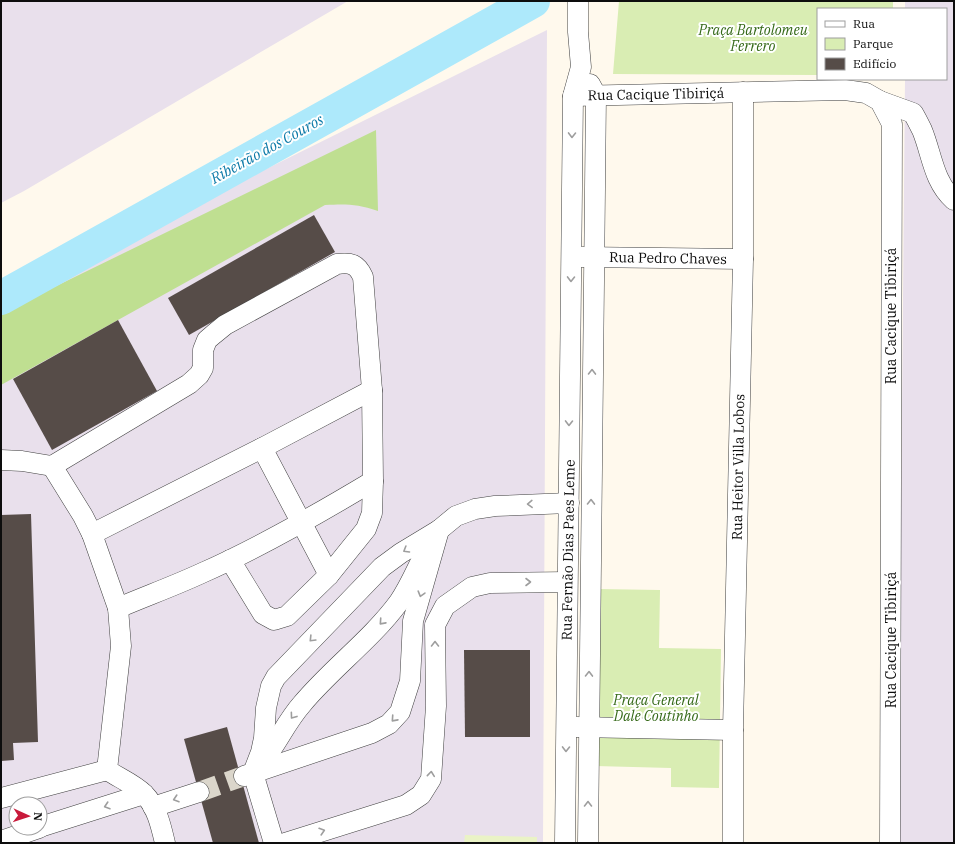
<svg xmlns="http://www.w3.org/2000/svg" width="955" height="844" viewBox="0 0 955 844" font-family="'IBM Plex Serif',serif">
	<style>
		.industrial { fill: #e9e0ec; fill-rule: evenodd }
		.green { fill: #d9edb3 }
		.forest { fill: #bfdf91 }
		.pitch { fill: #eaf3c6 }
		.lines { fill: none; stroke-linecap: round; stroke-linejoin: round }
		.river { stroke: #ade9fb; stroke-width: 34 }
		.building { fill: #564c48 }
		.minor-tunnel { stroke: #dbd6cb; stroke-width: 20; stroke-dasharray: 20 10; stroke-linecap: butt }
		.minor-casing { stroke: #404040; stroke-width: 21 }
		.minor { stroke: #fff; stroke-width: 20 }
		.oneway { stroke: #9e9e9e }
		.labels { text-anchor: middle; stroke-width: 4; stroke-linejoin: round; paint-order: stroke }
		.park-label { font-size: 14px; font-style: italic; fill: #356918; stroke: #fff }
		.street-label { font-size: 14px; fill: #0d0d0d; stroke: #fff }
		.water-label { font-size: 15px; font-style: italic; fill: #0c7aa8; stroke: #fff }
	</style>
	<rect width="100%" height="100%" fill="#fff9ed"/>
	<!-- industrial -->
	<g class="industrial">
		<polygon points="1,1 348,1 24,191 1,203"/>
		<polygon points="905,1 954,1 954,843 898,843 905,79 946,79 946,9 905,9"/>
		<path d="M547 30 543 843H1V300ZM16 804H40V828H16Z"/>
	</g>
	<!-- green -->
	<g class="green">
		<polygon points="619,1 893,1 893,9 818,9 818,75 613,74"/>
		<polygon points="598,589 660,590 659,648 721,649 719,788 671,787 671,768 595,766"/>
	</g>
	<!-- forest -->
	<path class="forest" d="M376 130 378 211C357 204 347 204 325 205L1 385V313Z"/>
	<!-- pitch -->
	<polygon class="pitch" points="465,835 537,837 537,843 464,843"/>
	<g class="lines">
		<!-- river -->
		<polyline class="river" points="1,298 533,1"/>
	</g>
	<!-- building -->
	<g class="building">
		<polygon points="314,215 335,252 189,335 168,298"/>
		<polygon points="118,320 157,391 52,450 13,379"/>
		<polygon points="31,514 38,742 13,743 14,760 1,761 1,515"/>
		<polygon points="464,650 530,650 530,737 465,737"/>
		<polygon points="227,727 259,843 213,843 184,739"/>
	</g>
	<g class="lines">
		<!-- minor-tunnel -->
		<polyline class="minor-tunnel" points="199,792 241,777"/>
		<defs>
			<g id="minor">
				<polyline points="573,96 845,90 866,93 880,101 892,124 890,843"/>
				<path d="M880 101 913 113C916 118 919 124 922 130 932 154 933 181 954 200"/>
				<polyline points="581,257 743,259"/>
				<polyline points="262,448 329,575 366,529 372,513 373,481"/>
				<path d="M1 460 22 461 52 466 83 516 92 534 118 608 121 646 107 770C119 778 134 784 144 794 157 807 161 826 165 843"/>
				<path d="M52 466 189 384 199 375 203 368V350L207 340 214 334 225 325 337 264C351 262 357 264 363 277L372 390 373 481C318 514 261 547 202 573 174 586 146 596 118 608"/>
				<polyline points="92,534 262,448 372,390"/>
				<polyline points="230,560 263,614 274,620 287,616 329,575"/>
				<polyline points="576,727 733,730"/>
				<path d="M262 762C277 744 286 722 302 704 332 668 371 640 399 602 408 589 415 573 422 559"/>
				<polyline points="244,776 372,733 389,724 400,712 410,681 413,621 439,530"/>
				<polyline points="1,798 107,770"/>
				<polyline points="153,807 199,792"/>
				<polyline points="40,827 144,794"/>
				<polyline points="1,841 39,828"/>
				<polyline points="274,843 253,773 261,752 264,738 266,708 271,686 276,677 382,567 401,553 439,530 456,516 475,509 495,506 569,503"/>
				<polyline points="285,843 406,805 421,795 431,779 436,706 435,625 445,606 472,587 490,583 567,582"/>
				<polyline points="565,843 573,96 581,67 578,32 578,1"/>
				<polyline points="588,843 596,95 590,84"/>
				<polyline points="733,843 733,730 743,259 743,92"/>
			</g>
		</defs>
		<!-- minor casing -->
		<use href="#minor" class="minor-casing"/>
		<!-- minor -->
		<use href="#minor" class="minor"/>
	</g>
	<!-- one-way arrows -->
	<defs><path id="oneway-chevron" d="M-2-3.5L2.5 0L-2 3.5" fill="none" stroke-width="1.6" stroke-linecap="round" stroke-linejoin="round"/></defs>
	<g class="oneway">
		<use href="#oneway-chevron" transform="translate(572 135) rotate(91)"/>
		<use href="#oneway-chevron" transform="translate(571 279) rotate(91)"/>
		<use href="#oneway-chevron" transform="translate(592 372) rotate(-89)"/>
		<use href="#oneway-chevron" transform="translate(569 423) rotate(91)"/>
		<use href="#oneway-chevron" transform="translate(591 502) rotate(-89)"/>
		<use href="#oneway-chevron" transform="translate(530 504) rotate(178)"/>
		<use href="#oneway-chevron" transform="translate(406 550) rotate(149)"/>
		<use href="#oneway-chevron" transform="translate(528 582)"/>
		<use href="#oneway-chevron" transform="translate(421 594) rotate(106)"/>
		<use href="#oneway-chevron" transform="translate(382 622) rotate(132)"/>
		<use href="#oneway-chevron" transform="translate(312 639) rotate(134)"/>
		<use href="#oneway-chevron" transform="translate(435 644) rotate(-90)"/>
		<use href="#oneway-chevron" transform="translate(589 674) rotate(-89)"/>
		<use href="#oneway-chevron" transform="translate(293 716) rotate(126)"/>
		<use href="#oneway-chevron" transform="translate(394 719) rotate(132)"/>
		<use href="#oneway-chevron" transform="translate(566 749) rotate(91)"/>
		<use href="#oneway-chevron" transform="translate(431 774) rotate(-84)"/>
		<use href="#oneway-chevron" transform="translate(176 799) rotate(162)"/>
		<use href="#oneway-chevron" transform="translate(588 804) rotate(-90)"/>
		<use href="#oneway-chevron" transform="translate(107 806) rotate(162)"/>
		<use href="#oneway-chevron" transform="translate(322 831) rotate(-17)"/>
	</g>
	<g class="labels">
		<!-- park labels -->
		<g class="park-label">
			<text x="753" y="35">Praça Bartolomeu<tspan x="753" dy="16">Ferrero</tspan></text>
			<text x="656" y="705">Praça General<tspan x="656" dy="16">Dale Coutinho</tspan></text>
		</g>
		<!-- street labels -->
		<g class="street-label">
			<text transform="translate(656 94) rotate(-1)" y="5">Rua Cacique Tibiriçá</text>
			<text transform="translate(668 258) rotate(1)" y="5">Rua Pedro Chaves</text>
			<text transform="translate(891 316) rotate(-90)" y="5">Rua Cacique Tibiriçá</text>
			<text transform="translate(738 467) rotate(-89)" y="5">Rua Heitor Villa Lobos</text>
			<text transform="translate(568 550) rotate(-89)" y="5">Rua Fernão Dias Paes Leme</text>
			<text transform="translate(891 640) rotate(-90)" y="5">Rua Cacique Tibiriçá</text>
		</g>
		<!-- water labels -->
		<g class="water-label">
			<text transform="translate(267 149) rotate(-29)" y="5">Ribeirão dos Couros</text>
		</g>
	</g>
	<!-- border -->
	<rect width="955" height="844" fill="none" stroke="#0d0d0d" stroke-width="4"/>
	<!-- legend -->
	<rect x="817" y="8" width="130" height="72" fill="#ffffff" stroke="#9e9e9e"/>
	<rect x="825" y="21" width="20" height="6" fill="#ffffff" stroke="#9e9e9e"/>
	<text x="853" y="28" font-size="12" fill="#0d0d0d">Rua</text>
	<rect x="825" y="38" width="20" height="12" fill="#d9edb3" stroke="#9e9e9e"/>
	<text x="853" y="48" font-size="12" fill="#0d0d0d">Parque</text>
	<rect x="825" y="58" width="20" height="12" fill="#564c48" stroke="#9e9e9e"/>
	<text x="853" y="68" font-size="12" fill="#0d0d0d">Edifício</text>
	<!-- north arrow -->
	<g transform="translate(28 816) rotate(93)"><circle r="19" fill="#ffffff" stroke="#9e9e9e"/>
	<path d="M0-3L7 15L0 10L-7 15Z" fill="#c81a3b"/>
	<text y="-6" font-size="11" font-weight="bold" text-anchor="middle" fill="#0d0d0d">N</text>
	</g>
</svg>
